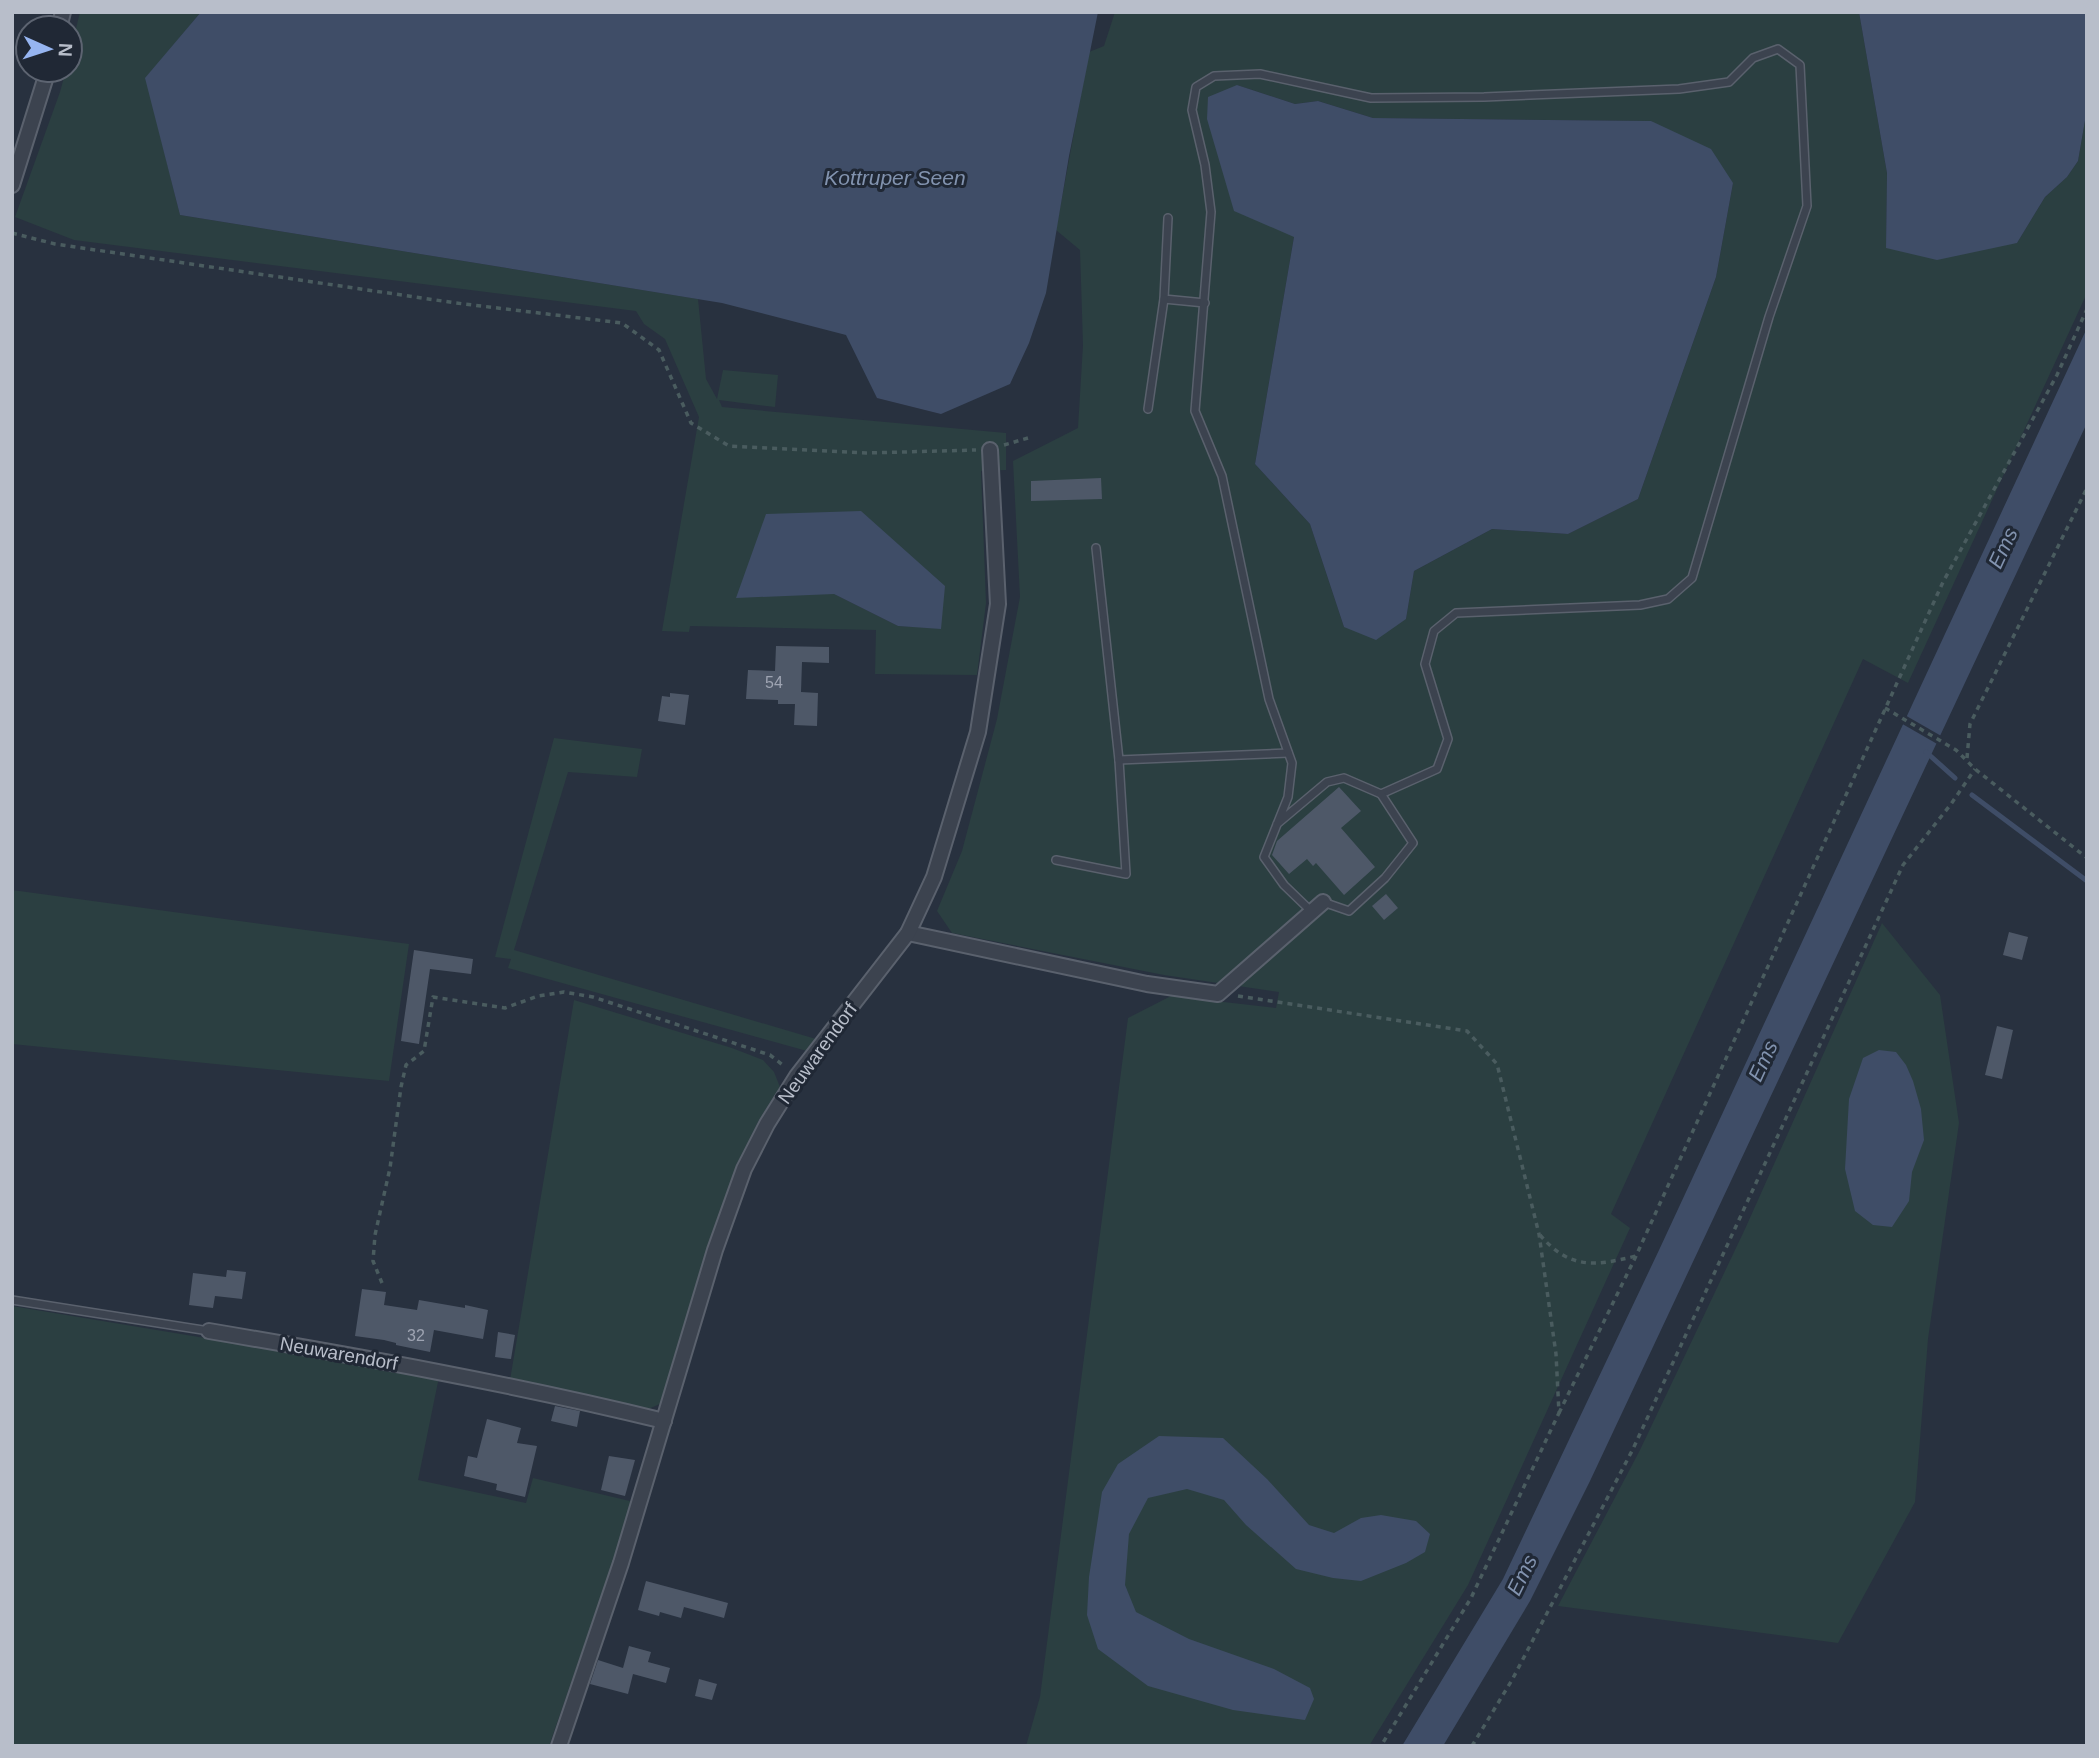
<svg xmlns="http://www.w3.org/2000/svg" width="2099" height="1758" viewBox="0 0 2099 1758" font-family="Arial,sans-serif">
	<style>
		.green { fill: #2b3f41; fill-rule: evenodd }
		.water { fill: #3f4d67 }
		.pier { fill: #28313f }
		.lines { fill: none; stroke-linecap: round; stroke-linejoin: round }
		.stream { stroke: #3f4d67; stroke-width: 5 }
		.building { fill: #4e5868 }
		.lane-casing { stroke: #5a616d; stroke-width: 10 }
		.street-casing { stroke: #5a616d; stroke-width: 18 }
		.path { stroke: #4a5c5f; stroke-width: 3.5; stroke-dasharray: 5 5; stroke-linecap: butt }
		.lane { stroke: #3c434f; stroke-width: 7 }
		.street { stroke: #3c434f; stroke-width: 14 }
		.labels { text-anchor: middle; stroke-width: 6; stroke-linejoin: round; paint-order: stroke }
		.number-label { font-size: 16px; fill: #9ea4b2 }
		.street-label { font-size: 19px; fill: #b8beca; stroke: #202835 }
		.water-label { font-size: 21px; font-style: italic; fill: #8293af; stroke: #202835 }
	</style>
	<rect width="100%" height="100%" fill="#28313f"/>
	<!-- green -->
	<g class="green">
		<path d="M80 12H201L146 78 180 215 698 299 706 379 717 399 723 370 778 375 775 407 719 400 722 407 1006 433V470L981 471 986 603 977 675 875 674 876 630 690 626 689 632 662 631 699 417 665 339 644 324 636 311 74 240 15 217 60 92 66 70H70V53ZM834 594 941 628 898 626Z"/>
		<path d="M1115 12H1859L1887 173 1886 248 2017 243 2045 197 2067 177 2078 161 2087 109V293L1908 683 1863 659 1611 1214 1630 1228 1468 1585 1369 1746H1026L1040 1697 1128 1018 1171 996 1276 1008 1279 992 1164 975 952 933 937 911 962 851 997 719 1020 597 1013 461 1078 428 1083 345 1080 250 1056 230 1089 52 1104 46ZM1237 85 1295 104 1318 101 1373 118 1651 121 1733 183 1716 277 1638 499 1568 534 1492 529 1414 571 1406 619 1344 627 1310 524 1255 464 1294 237Z"/>
		<polygon points="554,738 642,749 637,777 568,772 514,950 816,1039 807,1051 508,968 511,959 495,957"/>
		<polygon points="12,890 409,944 389,1081 12,1044"/>
		<polygon points="1882,923 1940,995 1959,1123 1928,1339 1915,1502 1838,1643 1558,1606 1640,1450 1745,1229"/>
		<polygon points="574,1000 732,1048 763,1060 774,1072 780,1087 759,1120 736,1167 662,1403 646,1410 510,1380"/>
		<polygon points="12,1306 439,1377 418,1480 526,1503 533,1478 634,1502 549,1746 12,1746"/>
	</g>
	<!-- water -->
	<g class="water">
		<polygon points="201,12 1098,12 1069,156 1046,293 1029,343 1010,384 941,414 877,398 846,335 722,303 180,215 145,78"/>
		<polygon points="1859,12 2087,12 2087,109 2078,161 2067,177 2045,197 2017,243 1937,260 1886,248 1887,173"/>
		<polygon points="1237,85 1295,104 1318,101 1373,118 1651,121 1711,149 1733,183 1716,277 1638,499 1568,534 1492,529 1414,571 1406,619 1376,640 1344,627 1310,524 1255,464 1294,237 1234,211 1207,119 1208,97"/>
		<polygon points="2087,328 2087,423 1590,1481 1530,1601 1443,1746 1402,1746 1503,1579 1660,1248"/>
		<polygon points="861,511 945,586 941,629 898,626 834,594 736,598 766,514"/>
		<polygon points="1879,1050 1896,1052 1906,1065 1913,1081 1921,1109 1924,1140 1912,1172 1909,1201 1892,1227 1873,1225 1855,1211 1845,1169 1849,1099 1863,1058"/>
		<polygon points="1159,1436 1223,1438 1267,1479 1309,1525 1334,1533 1361,1518 1381,1515 1416,1521 1430,1534 1425,1552 1406,1563 1361,1581 1333,1578 1296,1569 1246,1525 1224,1500 1187,1489 1148,1498 1129,1534 1125,1585 1136,1612 1189,1639 1274,1669 1310,1688 1314,1699 1305,1720 1233,1710 1148,1686 1098,1649 1087,1615 1089,1577 1102,1492 1118,1464"/>
	</g>
	<!-- pier -->
	<polygon class="pier" points="1903,714 1943,737 1939,745 1899,722"/>
	<g class="lines">
		<!-- stream -->
		<g class="stream">
			<polyline points="1926,752 1955,778"/>
			<polyline points="1972,795 2087,881"/>
		</g>
	</g>
	<!-- building -->
	<g class="building">
		<polygon points="1101,478 1102,499 1031,501 1031,481"/>
		<polygon points="776,646 829,647 829,663 802,662 801,692 818,693 817,726 794,725 795,704 778,704 778,700 746,699 748,670 775,671"/>
		<polygon points="670,693 689,695 685,725 658,721 662,696 670,697"/>
		<polygon points="1339,787 1361,811 1341,828 1375,867 1344,895 1316,863 1313,866 1307,859 1289,874 1272,855 1277,841"/>
		<polygon points="1386,894 1398,908 1384,920 1372,906"/>
		<polygon points="2009,932 2028,937 2022,960 2003,955"/>
		<polygon points="414,950 473,959 471,974 430,969 419,1044 401,1041"/>
		<polygon points="1997,1026 2013,1030 2002,1079 1985,1075"/>
		<polygon points="227,1270 246,1272 242,1299 215,1296 213,1308 189,1305 193,1273 226,1277"/>
		<polygon points="362,1289 386,1292 384,1305 417,1310 419,1300 465,1308 465,1305 488,1310 483,1339 434,1330 430,1352 396,1345 396,1343 384,1340 355,1336"/>
		<polygon points="498,1332 515,1335 511,1359 495,1357"/>
		<polygon points="555,1406 580,1411 577,1427 551,1421"/>
		<polygon points="487,1419 521,1428 517,1443 537,1446 525,1497 496,1490 497,1484 464,1476 468,1456 477,1458"/>
		<polygon points="609,1456 635,1460 625,1496 601,1490"/>
		<polygon points="646,1581 728,1603 724,1618 684,1607 681,1618 660,1612 659,1616 638,1610"/>
		<polygon points="629,1646 651,1652 648,1662 670,1668 666,1683 633,1674 628,1694 590,1684 598,1660 623,1668"/>
		<polygon points="699,1679 717,1684 712,1700 695,1696"/>
	</g>
	<g class="lines">
		<defs>
			<g id="lane">
				<polyline points="1168,218 1164,299 1205,303"/>
				<polyline points="1148,409 1164,299"/>
				<polyline points="1096,548 1119,760 1288,753"/>
				<polyline points="1277,824 1327,782 1344,778 1381,794 1437,769 1448,739 1425,664 1434,631 1456,613 1640,605 1668,599 1692,578 1769,317 1807,206 1800,65 1778,49 1753,58 1729,82 1679,89 1484,97 1371,98 1260,74 1214,76 1196,87 1192,110 1205,165 1211,212 1195,411 1222,476 1269,699 1292,763 1288,797 1264,857 1284,885 1312,912"/>
				<polyline points="1056,860 1126,874 1119,760"/>
				<polyline points="1323,902 1349,911 1385,878 1413,843 1381,794"/>
				<polyline points="12,1300 209,1331"/>
			</g>
			<g id="street">
				<polyline points="59,28 63,12"/>
				<polyline points="12,185 48,70"/>
				<polyline points="908,933 1147,984 1218,994 1323,902"/>
				<path d="M209 1331C362 1357 513 1384 664 1421"/>
				<polyline points="559,1746 621,1563 715,1250 744,1169 767,1124 797,1076 908,933 934,877 978,732 998,604 990,450"/>
			</g>
		</defs>
		<!-- lane casing -->
		<use href="#lane" class="lane-casing"/>
		<!-- street casing -->
		<use href="#street" class="street-casing"/>
		<!-- path -->
		<g class="path">
			<polyline points="12,233 55,244 456,303 622,323 659,350 691,423 729,446 866,453 976,450"/>
			<polyline points="1004,445 1028,438"/>
			<polyline points="1885,708 1956,750 1975,769 2087,858"/>
			<polyline points="1967,758 1970,724 2087,488"/>
			<polyline points="1238,996 1467,1031 1497,1064 1539,1234 1556,1354 1559,1413 1471,1598 1381,1746"/>
			<path d="M1540 1235C1570 1270 1595 1266 1636 1256"/>
			<polyline points="382,1283 373,1261 375,1235 390,1168 401,1087 406,1065 424,1051 433,997 505,1008 538,996 564,992 593,997 770,1055 784,1066"/>
			<polyline points="1559,1413 1636,1256 1943,582 2057,375 2087,309"/>
			<polyline points="1472,1746 1512,1680 1633,1449 1903,865 1951,804 1975,769"/>
		</g>
		<!-- lane -->
		<use href="#lane" class="lane"/>
		<!-- street -->
		<use href="#street" class="street"/>
	</g>
	<g class="labels">
		<!-- number labels -->
		<g class="number-label">
			<text x="774" y="688">54</text>
			<text x="416" y="1341">32</text>
		</g>
		<!-- street labels -->
		<g class="street-label">
			<text transform="translate(817 1053) rotate(-54)" y="7">Neuwarendorf</text>
			<text transform="translate(339 1353) rotate(10)" y="7">Neuwarendorf</text>
		</g>
		<!-- water labels -->
		<g class="water-label">
			<text x="895" y="185">Kottruper Seen</text>
			<text transform="translate(2003 548) rotate(-65)" y="7">Ems</text>
			<text transform="translate(1763 1061) rotate(-65)" y="7">Ems</text>
			<text transform="translate(1522 1575) rotate(-64)" y="7">Ems</text>
		</g>
	</g>
	<!-- border -->
	<rect width="2099" height="1758" fill="none" stroke="#b8beca" stroke-width="28"/>
	<!-- north arrow -->
	<g transform="translate(49 49) rotate(93)"><circle r="33" fill="#202835" stroke="#5d6471" stroke-width="2"/>
	<path d="M0-5L12 26L0 18L-12 26Z" fill="#96b5f1"/>
	<text y="-10" font-size="19" font-weight="bold" text-anchor="middle" fill="#b8beca">N</text>
	</g>
</svg>
